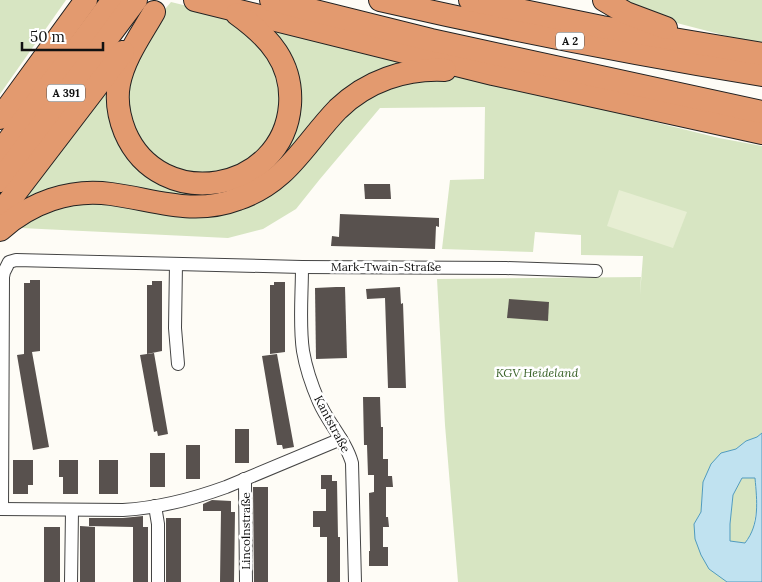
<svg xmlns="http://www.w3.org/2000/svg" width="762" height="582" viewBox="0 0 762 582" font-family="Lora,serif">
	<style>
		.green { fill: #d7e5c2 }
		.pitch { fill: #e7eed3 }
		.water { fill: #c0e2f0; stroke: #509bbe; fill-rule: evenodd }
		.building { fill: #58514e }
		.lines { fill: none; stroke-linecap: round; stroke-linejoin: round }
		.street-casing { stroke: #444; stroke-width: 14 }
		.highway-casing { stroke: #222; stroke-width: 24 }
		.street { stroke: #fff; stroke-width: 12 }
		.highway { stroke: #e39a6f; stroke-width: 22 }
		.labels { text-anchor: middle; stroke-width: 5; stroke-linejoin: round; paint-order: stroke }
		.shield { fill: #fff; stroke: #585858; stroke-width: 1 }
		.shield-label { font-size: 11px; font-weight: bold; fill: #111 }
		.street-label { font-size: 12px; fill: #111; stroke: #fff }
		.park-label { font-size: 12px; font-style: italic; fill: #396228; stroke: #fff }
	</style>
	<rect width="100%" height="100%" fill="#fefcf6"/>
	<!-- green -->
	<g class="green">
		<polygon points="0,0 66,0 0,94"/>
		<polygon points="621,0 762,0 762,42 742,40 673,22"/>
		<polygon points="171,2 719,138 762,146 762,433 757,437 746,441 736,449 721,453 703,482 701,512 694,524 723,579 727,582 458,582 445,425 437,279 641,277 640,295 643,256 581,255 581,235 535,232 533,252 442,249 450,180 484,179 485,107 380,108 320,179 296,209 263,229 228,238 0,227 108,76"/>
		<polygon points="742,478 755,478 757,507 752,534 745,543 730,541 730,524 733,495"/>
	</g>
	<!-- pitch -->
	<polygon class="pitch" points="619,190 687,212 673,248 607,226"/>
	<!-- water -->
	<path class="water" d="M762 433V582H727L709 569 701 555 695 539 694 524 701 512 703 482 711 464 721 453 736 449 746 441 757 437ZM742 478H755C757 501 760 524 745 543L730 541V524L733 495Z"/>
	<!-- building -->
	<g class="building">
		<polygon points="364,184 390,184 391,199 365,199"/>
		<polygon points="340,214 439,218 439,227 436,226 435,249 331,246 332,236 339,237"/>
		<polygon points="30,280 40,280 40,351 32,352 49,447 33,450 17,355 24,354 24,283 30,283"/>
		<polygon points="152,281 162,281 162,351 147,354 147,285 152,285"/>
		<polygon points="274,282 285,282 285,352 270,354 270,285 274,285"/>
		<polygon points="336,287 345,287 347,358 316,359 315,288"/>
		<polygon points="400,287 401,304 403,303 406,388 388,388 385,298 367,299 366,289"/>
		<polygon points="509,299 549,302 548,321 507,318"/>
		<polygon points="154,353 168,434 158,436 157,431 154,432 140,355"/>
		<polygon points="277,354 294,447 283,449 282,445 277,445 262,356"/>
		<polygon points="363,397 380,397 381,427 383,427 383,459 388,459 388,476 392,476 393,487 386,487 386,517 388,517 389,527 383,527 383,547 388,547 388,566 369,566 369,551 370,551 369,493 374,492 374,475 368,475 367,445 364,445"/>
		<rect x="235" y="429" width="14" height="34"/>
		<rect x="186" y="445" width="14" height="34"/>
		<rect x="150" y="453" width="15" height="34"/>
		<polygon points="13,460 33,460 33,485 28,485 28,494 13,494"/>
		<polygon points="59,460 78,460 78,494 63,494 63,477 59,477"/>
		<rect x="99" y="460" width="19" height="34"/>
		<polygon points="321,475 332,475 332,481 337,481 338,537 340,537 340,582 327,582 327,537 320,537 320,527 313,527 313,511 326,511 326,489 321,489"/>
		<polygon points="253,487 268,487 268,582 254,582"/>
		<polygon points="212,500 231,501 231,512 235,512 234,582 220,582 221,511 203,511 203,504"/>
		<polygon points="143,516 143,527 148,527 148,582 133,582 133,527 89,526 89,518 123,518"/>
		<rect x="166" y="518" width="15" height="64"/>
		<polygon points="80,526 95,527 95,582 80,582"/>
		<rect x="44" y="527" width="16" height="55"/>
	</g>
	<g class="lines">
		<defs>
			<g id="street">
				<polyline points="176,264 175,328 178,364"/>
				<path d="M302 267C302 295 299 324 303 351 306 369 312 386 319 402 328 423 346 441 352 463L355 582"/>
				<polyline points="244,479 245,484 246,582"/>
				<polyline points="155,506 158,524 158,582"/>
				<path d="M0 509 123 510C158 508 193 499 226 487L341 439"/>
				<polyline points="2,509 3,277 4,272 9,262 16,260 302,267 506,268 596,271"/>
				<polyline points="71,582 72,511"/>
			</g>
			<g id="highway">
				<polyline points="195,0 493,74 762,133"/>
				<polyline points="271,0 431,40 762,112"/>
				<path d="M380 0C506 29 634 54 762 75"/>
				<polyline points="470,0 602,27 762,54"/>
				<polyline points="604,0 626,13 666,28"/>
				<path d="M154 12C141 35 124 58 119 84 116 100 119 117 125 132 160 214 283 193 290 105 293 63 269 37 237 14"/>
				<polyline points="0,118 86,0"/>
				<polyline points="0,152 113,0"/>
				<polyline points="0,181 136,0"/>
				<polyline points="0,213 123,52"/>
				<path d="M0 230C30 203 70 188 111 194 156 200 193 216 238 199 288 182 304 144 338 109 367 81 405 68 445 70"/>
			</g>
		</defs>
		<!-- street casing -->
		<use href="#street" class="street-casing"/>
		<!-- highway casing -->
		<use href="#highway" class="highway-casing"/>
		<!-- street -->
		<use href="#street" class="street"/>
		<!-- highway -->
		<use href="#highway" class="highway"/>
	</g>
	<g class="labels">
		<!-- shield labels -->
		<g class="shield">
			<rect x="556" y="32.5" width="28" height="17" rx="4"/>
			<rect x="47" y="84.5" width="38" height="17" rx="4"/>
		</g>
		<g class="shield-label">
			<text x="570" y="45">A 2</text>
			<text x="66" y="97">A 391</text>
		</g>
		<!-- street labels -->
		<g class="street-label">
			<text x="386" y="271">Mark-Twain-Straße</text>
			<text transform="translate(332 424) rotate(62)" y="4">Kantstraße</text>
			<text transform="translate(246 531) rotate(-90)" y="4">Lincolnstraße</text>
		</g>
		<!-- park labels -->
		<g class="park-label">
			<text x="537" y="377">KGV Heideland</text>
		</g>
	</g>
	<!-- scale -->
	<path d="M22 42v8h81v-8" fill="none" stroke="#111111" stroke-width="2.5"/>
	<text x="30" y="42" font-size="15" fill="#111111" stroke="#ffffff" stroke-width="4" paint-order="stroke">50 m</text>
</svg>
